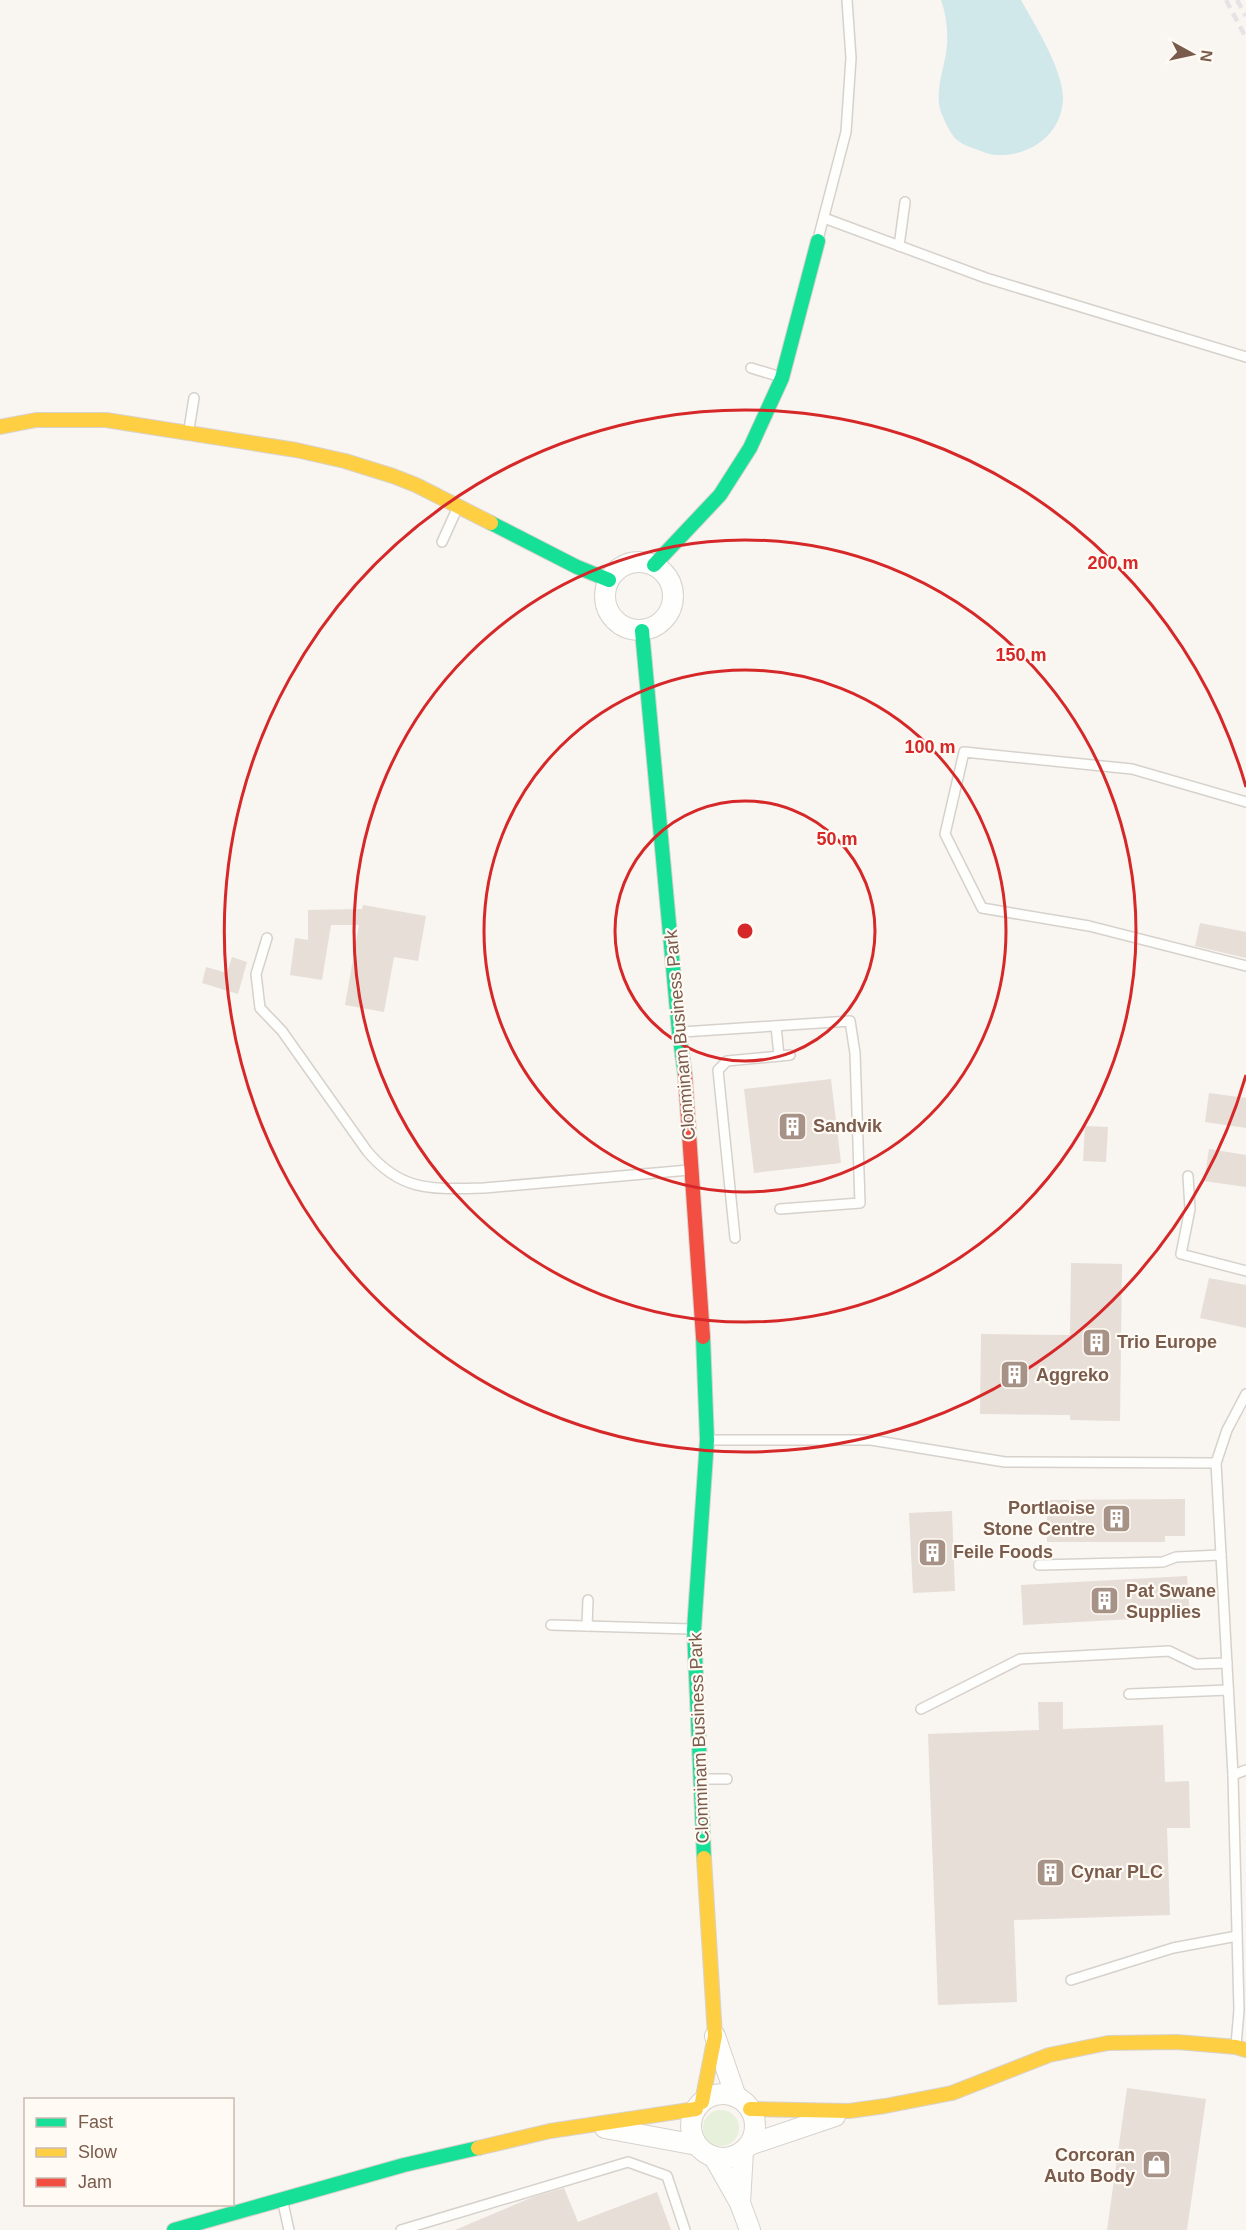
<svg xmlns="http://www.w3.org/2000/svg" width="1246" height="2230" viewBox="0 0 1246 2230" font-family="Arial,sans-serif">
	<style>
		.green { fill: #e7f0db }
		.water { fill: #d0e8ea }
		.building { fill: #e6ded7 }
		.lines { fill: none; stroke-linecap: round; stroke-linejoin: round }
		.lane-casing { stroke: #d7d1cb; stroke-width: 12 }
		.street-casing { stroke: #d7d1cb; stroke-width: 22 }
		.fast-casing { stroke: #d9d2cb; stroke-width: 16 }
		.slow-casing { stroke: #d9d2cb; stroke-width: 16 }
		.jam-casing { stroke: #d9d2cb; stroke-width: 16 }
		.lane { stroke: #fefefd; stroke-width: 9 }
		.street { stroke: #fefefd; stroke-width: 20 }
		.fast { stroke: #16e098; stroke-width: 14 }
		.slow { stroke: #ffcf43; stroke-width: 14 }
		.jam { stroke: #f24e42; stroke-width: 14 }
		.rail { stroke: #e6e3e7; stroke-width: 4.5; stroke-dasharray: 9 6; stroke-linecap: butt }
		.ring { fill: none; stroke: #d62828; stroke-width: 3 }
		.labels { text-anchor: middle; stroke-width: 4.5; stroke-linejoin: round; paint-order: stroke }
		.street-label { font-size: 18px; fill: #7a5c4d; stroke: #fffaf3 }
		.poi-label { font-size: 18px; font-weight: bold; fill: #7a5c4d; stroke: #fffaf3; text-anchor: start }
		.centre { fill: #d62828; stroke: #fffaf3; stroke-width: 3 }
		.ring-label { font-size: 18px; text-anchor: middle; font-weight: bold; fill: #d62828; stroke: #fffaf3; stroke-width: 4.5; stroke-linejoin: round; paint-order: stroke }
	</style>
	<rect width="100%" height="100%" fill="#f9f5f0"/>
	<!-- green -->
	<circle class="green" cx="721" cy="2128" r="18"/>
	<!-- water -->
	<path class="water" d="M941 0H1021C1035 25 1062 68 1063 97 1063 133 1031 157 996 155 990 155 984 152 978 150 970 147 960 144 954 137 950 132 946 124 943 117 932 95 945 69 947 45 948 30 946 14 941 0Z"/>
	<!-- building -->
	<g class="building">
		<polygon points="363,905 426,916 418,961 394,957 384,1012 345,1005 359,925 331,925 322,980 290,975 295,938 308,940 308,910 362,909"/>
		<polygon points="1200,923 1246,932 1246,958 1195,946"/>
		<polygon points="232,957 247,962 238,994 202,983 206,967 227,973"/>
		<polygon points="831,1079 841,1163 754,1173 744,1089"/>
		<polygon points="1209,1093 1246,1098 1246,1128 1205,1122"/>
		<polygon points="1085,1126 1108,1127 1106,1162 1083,1161"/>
		<polygon points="1209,1149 1246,1155 1246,1187 1204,1181"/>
		<polygon points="1071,1263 1122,1264 1120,1421 1070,1420 1070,1415 980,1414 981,1334 1070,1335"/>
		<polygon points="1209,1278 1246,1285 1246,1328 1200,1318"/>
		<polygon points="1185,1499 1185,1536 1165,1536 1165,1542 1047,1542 1047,1500"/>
		<polygon points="952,1511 955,1591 913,1593 909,1513"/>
		<polygon points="1187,1576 1190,1616 1023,1625 1021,1585"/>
		<polygon points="1038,1702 1063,1702 1063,1729 1163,1725 1165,1782 1189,1781 1190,1828 1167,1828 1170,1915 1014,1920 1017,2002 938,2005 928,1734 1039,1730"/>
		<polygon points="1127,2088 1206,2099 1187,2230 1107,2230"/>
		<polygon points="564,2188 578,2222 657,2192 671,2230 455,2230 533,2197"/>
	</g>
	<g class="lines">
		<defs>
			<g id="lane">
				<polyline points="824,218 986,278 1246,357"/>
				<polyline points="818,239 846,132 851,58 847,0"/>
				<polyline points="899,246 905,202"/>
				<polyline points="751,368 781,377"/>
				<polyline points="189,429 194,398"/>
				<polyline points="442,542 457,509"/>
				<polyline points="1246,802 1132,769 964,752 945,834 982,908 1089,926 1246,966"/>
				<path d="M267 938 256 974 260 1008 282 1031 367 1151C402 1193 434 1189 484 1188L689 1170"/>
				<polyline points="776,1026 779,1056"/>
				<polyline points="682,1032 850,1021 855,1053 860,1203 780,1209"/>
				<polyline points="1188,1176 1190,1209 1181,1254 1246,1271"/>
				<polyline points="735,1238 718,1070 727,1061 790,1055"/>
				<polyline points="709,1440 871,1440 1005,1462 1216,1463"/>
				<polyline points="1039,1565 1163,1562 1176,1557 1221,1555"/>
				<polyline points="551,1625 691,1629"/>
				<polyline points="587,1626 588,1600"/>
				<polyline points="1129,1694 1228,1690"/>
				<polyline points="921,1709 1020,1659 1169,1651 1196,1664 1227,1663"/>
				<polyline points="1233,1775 1246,1770"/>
				<polyline points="700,1779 727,1779"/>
				<polyline points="1071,1980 1173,1948 1237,1936"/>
				<polyline points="1236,2045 1239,2010 1233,1775 1216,1463 1227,1430 1246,1394"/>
				<polyline points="283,2203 289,2230"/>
				<polyline points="401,2230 628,2162 667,2176 685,2230"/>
			</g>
			<g id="street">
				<circle cx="639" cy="596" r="34"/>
				<polyline points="715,2036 736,2097"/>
				<circle cx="723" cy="2126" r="32"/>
				<polyline points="605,2128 697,2145"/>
				<polyline points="749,2145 835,2116"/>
				<polyline points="714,2157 740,2203 750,2230"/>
				<polyline points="740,2203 743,2151"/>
			</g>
			<g id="fast">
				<polyline points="491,523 577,567 609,580"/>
				<polyline points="654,565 720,495 750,448 782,378 818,241"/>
				<polyline points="642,631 679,1032 685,1075"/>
				<polyline points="703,1337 707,1440 694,1630 704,1858"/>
				<polyline points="174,2230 404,2165 478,2148"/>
			</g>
			<g id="slow">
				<polyline points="0,427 36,420 106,420 296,450 345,461 393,476 416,485 491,523"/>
				<polyline points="702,2102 715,2036 704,1858"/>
				<polyline points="750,2109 849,2111 885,2106 952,2093 1049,2055 1108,2043 1177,2042 1236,2047 1246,2050"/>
				<polyline points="478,2148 550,2131 696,2109"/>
			</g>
			<polyline id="jam" points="685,1075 703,1337"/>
		</defs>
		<!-- lane casing -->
		<use href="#lane" class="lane-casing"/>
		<!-- street casing -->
		<use href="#street" class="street-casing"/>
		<!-- fast casing -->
		<use href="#fast" class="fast-casing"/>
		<!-- slow casing -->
		<use href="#slow" class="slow-casing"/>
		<!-- jam casing -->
		<use href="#jam" class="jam-casing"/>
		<!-- lane -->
		<use href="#lane" class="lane"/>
		<!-- street -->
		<use href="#street" class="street"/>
		<!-- fast -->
		<use href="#fast" class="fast"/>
		<!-- slow -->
		<use href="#slow" class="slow"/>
		<!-- jam -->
		<use href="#jam" class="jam"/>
		<!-- rail -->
		<g class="rail">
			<polyline points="1226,0 1246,38"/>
			<polyline points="1237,0 1246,16"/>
		</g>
	</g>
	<!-- distance rings -->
	<g class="ring">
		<circle cx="745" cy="931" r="130"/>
		<circle cx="745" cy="931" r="261"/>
		<circle cx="745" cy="931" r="391"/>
		<path d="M1246 1075A521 521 0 1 1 1246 787"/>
	</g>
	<!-- icons -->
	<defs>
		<symbol id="building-square" viewBox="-11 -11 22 22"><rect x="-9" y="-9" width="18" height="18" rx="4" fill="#a69286" stroke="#fffaf3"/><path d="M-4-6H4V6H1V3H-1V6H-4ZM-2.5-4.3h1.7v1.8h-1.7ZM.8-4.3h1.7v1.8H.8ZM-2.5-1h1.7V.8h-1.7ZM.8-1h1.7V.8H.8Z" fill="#fff"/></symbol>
		<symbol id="shop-square" viewBox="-11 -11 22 22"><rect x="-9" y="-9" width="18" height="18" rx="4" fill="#a69286" stroke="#fffaf3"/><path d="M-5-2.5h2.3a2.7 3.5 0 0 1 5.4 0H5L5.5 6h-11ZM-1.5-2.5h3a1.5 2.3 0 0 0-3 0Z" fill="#fff"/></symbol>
	</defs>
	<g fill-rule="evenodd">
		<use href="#building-square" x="776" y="1110" width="33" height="33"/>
		<use href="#building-square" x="1080" y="1326" width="33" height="33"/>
		<use href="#building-square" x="998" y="1358" width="33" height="33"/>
		<use href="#building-square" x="1100" y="1502" width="33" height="33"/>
		<use href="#building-square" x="916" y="1536" width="33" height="33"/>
		<use href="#building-square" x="1088" y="1584" width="33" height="33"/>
		<use href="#building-square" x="1034" y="1856" width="33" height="33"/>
		<use href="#shop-square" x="1140" y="2148" width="33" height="33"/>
	</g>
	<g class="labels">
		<!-- street labels -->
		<g class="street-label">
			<text transform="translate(680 1035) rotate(-95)" y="6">Clonminam Business Park</text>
			<text transform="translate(699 1738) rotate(-92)" y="6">Clonminam Business Park</text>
		</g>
		<!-- poi labels -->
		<g class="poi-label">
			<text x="813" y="1132">Sandvik</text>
			<text x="1117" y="1348">Trio Europe</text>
			<text x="1036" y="1381">Aggreko</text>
			<text x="1095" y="1514" text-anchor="end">Portlaoise<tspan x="1095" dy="21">Stone Centre</tspan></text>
			<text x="953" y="1558">Feile Foods</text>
			<text x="1126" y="1597">Pat Swane<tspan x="1126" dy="21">Supplies</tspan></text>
			<text x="1071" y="1878">Cynar PLC</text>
			<text x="1135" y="2161" text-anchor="end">Corcoran<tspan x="1135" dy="21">Auto Body</tspan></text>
		</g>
	</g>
	<circle cx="745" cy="931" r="9" class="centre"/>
	<g class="ring-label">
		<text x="1113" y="569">200 m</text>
		<text x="1021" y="661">150 m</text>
		<text x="930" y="753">100 m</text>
		<text x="837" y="845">50 m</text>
	</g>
	<!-- legend -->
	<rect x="24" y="2098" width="210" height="108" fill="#fffaf3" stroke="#cabbb1" stroke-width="1.5"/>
	<rect x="36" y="2118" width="30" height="9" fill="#16e098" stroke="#cabbb1" stroke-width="1.5"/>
	<text x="78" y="2128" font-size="18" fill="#7a5c4d">Fast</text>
	<rect x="36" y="2148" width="30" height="9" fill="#ffcf43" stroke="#cabbb1" stroke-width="1.5"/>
	<text x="78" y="2158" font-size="18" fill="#7a5c4d">Slow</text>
	<rect x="36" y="2178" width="30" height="9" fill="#f24e42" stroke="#cabbb1" stroke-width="1.5"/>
	<text x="78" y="2188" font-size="18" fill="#7a5c4d">Jam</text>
	<!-- north arrow -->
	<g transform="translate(1192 54) rotate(98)" stroke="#fffaf3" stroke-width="4.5" paint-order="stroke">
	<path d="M0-4.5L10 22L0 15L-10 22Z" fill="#7a5c4d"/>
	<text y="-9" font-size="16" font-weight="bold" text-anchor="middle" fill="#7a5c4d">N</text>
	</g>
</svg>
